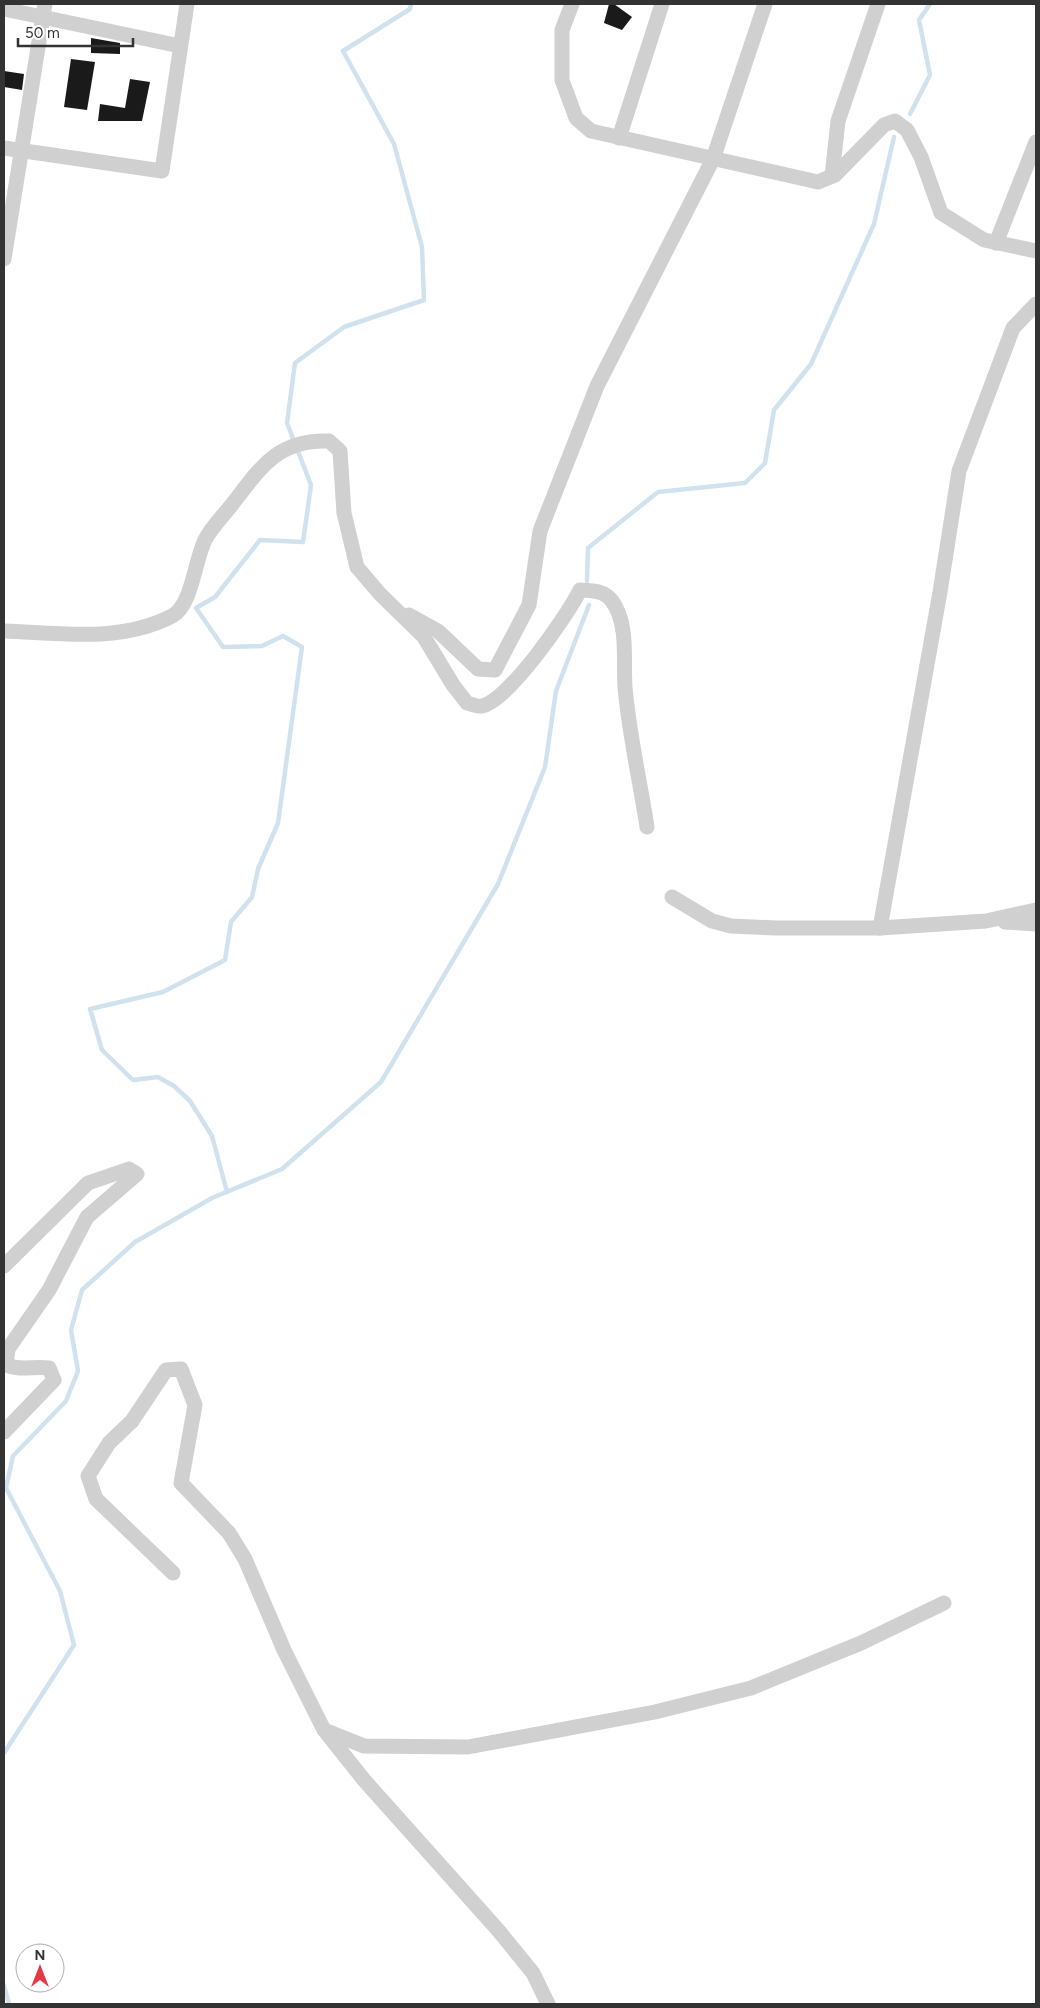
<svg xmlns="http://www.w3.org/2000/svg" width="1040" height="2008" viewBox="0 0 1040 2008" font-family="Figtree,sans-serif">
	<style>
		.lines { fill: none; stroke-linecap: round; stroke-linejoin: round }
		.stream { stroke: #cfe2ee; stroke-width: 4.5 }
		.building { fill: #1a1a1a }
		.minor { stroke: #d0d0d0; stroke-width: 15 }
	</style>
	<rect width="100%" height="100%" fill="#fff"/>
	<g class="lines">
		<!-- stream -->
		<g class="stream">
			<polyline points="910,114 930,75 919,20 930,4"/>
			<polyline points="587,581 588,548 658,492 745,483 765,463 774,410 811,364 874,224 894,137"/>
			<polyline points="227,1192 212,1136 190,1101 174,1086 158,1077 133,1080 102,1050 90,1009 163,992 225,960 231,922 252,897 258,869 278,823 302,647 283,636 262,646 223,647 196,608 215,597 260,540 303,542 311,485 287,423 295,363 344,327 424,300 422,247 394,144 343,51 410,9 411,4"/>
			<polyline points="4,1753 74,1645 60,1591 6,1488 13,1456 66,1401 78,1371 71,1330 82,1290 135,1242 212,1198 282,1169 381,1082 498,884 545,767 556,691 589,605"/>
			<polyline points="4,1985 9,2004"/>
		</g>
	</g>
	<!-- building -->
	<g class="building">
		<polygon points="609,4 614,4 632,17 622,30 604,23"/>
		<polygon points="91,38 120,43 120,54 91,53"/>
		<polygon points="71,59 95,62 87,110 64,107"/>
		<polygon points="4,71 24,74 22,90 4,87"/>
		<polygon points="130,79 150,82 142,121 98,121 100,104 125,108"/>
	</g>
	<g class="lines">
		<!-- minor -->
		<g class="minor">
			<polyline points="572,4 562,30 562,80 576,118 591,131 818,182 835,175 884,125 895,121 907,130 921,157 941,213 984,240 1036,251"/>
			<polyline points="4,9 180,46"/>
			<polyline points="619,138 662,4"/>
			<polyline points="4,148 162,171 187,4"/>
			<polyline points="832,176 838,121 878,4"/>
			<polyline points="996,243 1036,142"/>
			<polyline points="4,259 45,4"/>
			<polyline points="409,615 438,631 478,669 495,670 529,605 540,531 597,386 713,159 765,4"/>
			<path d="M4 631C60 633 120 643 172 616 192 606 195 559 205 540 211 528 222 517 230 507 259 470 276 439 329 441L340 451 344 513 357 567 380 594 424 637 453 685 467 703C471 704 478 707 482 706 508 701 568 615 580 590 592 591 604 590 612 601 629 624 623 660 625 687 629 734 640 781 647 827"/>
			<polyline points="672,897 712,921 731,926 776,928 880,928 986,921 1036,910"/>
			<polyline points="1005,922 1036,924"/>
			<polyline points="880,928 940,592 959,471 1013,328 1036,304"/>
			<path d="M4 1266 88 1183 129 1169 137 1174 87 1217 49 1290 8 1349 6 1365C20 1371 34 1366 49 1368L54 1380 4 1432"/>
			<polyline points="173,1573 96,1499 88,1476 109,1443 132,1421 166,1370 181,1369 195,1405 181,1483 229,1533 245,1559 284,1650 324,1730 364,1746 468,1747 655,1712 751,1688 861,1643 944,1603"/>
			<polyline points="325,1731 364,1780 498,1930 533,1973 548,2004"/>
		</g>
	</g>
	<!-- border -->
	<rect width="1040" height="2008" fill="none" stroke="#333333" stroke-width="10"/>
	<!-- north arrow -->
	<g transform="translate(40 1968)"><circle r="24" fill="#ffffff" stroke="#adadad"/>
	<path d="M0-4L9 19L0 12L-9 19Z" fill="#e63946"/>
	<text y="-8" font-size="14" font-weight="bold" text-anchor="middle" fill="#333333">N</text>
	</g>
	<!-- scale -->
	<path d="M18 38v8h115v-8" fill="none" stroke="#333333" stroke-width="2.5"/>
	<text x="25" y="38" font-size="15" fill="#333333" stroke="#ffffff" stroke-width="4" paint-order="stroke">50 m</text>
</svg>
